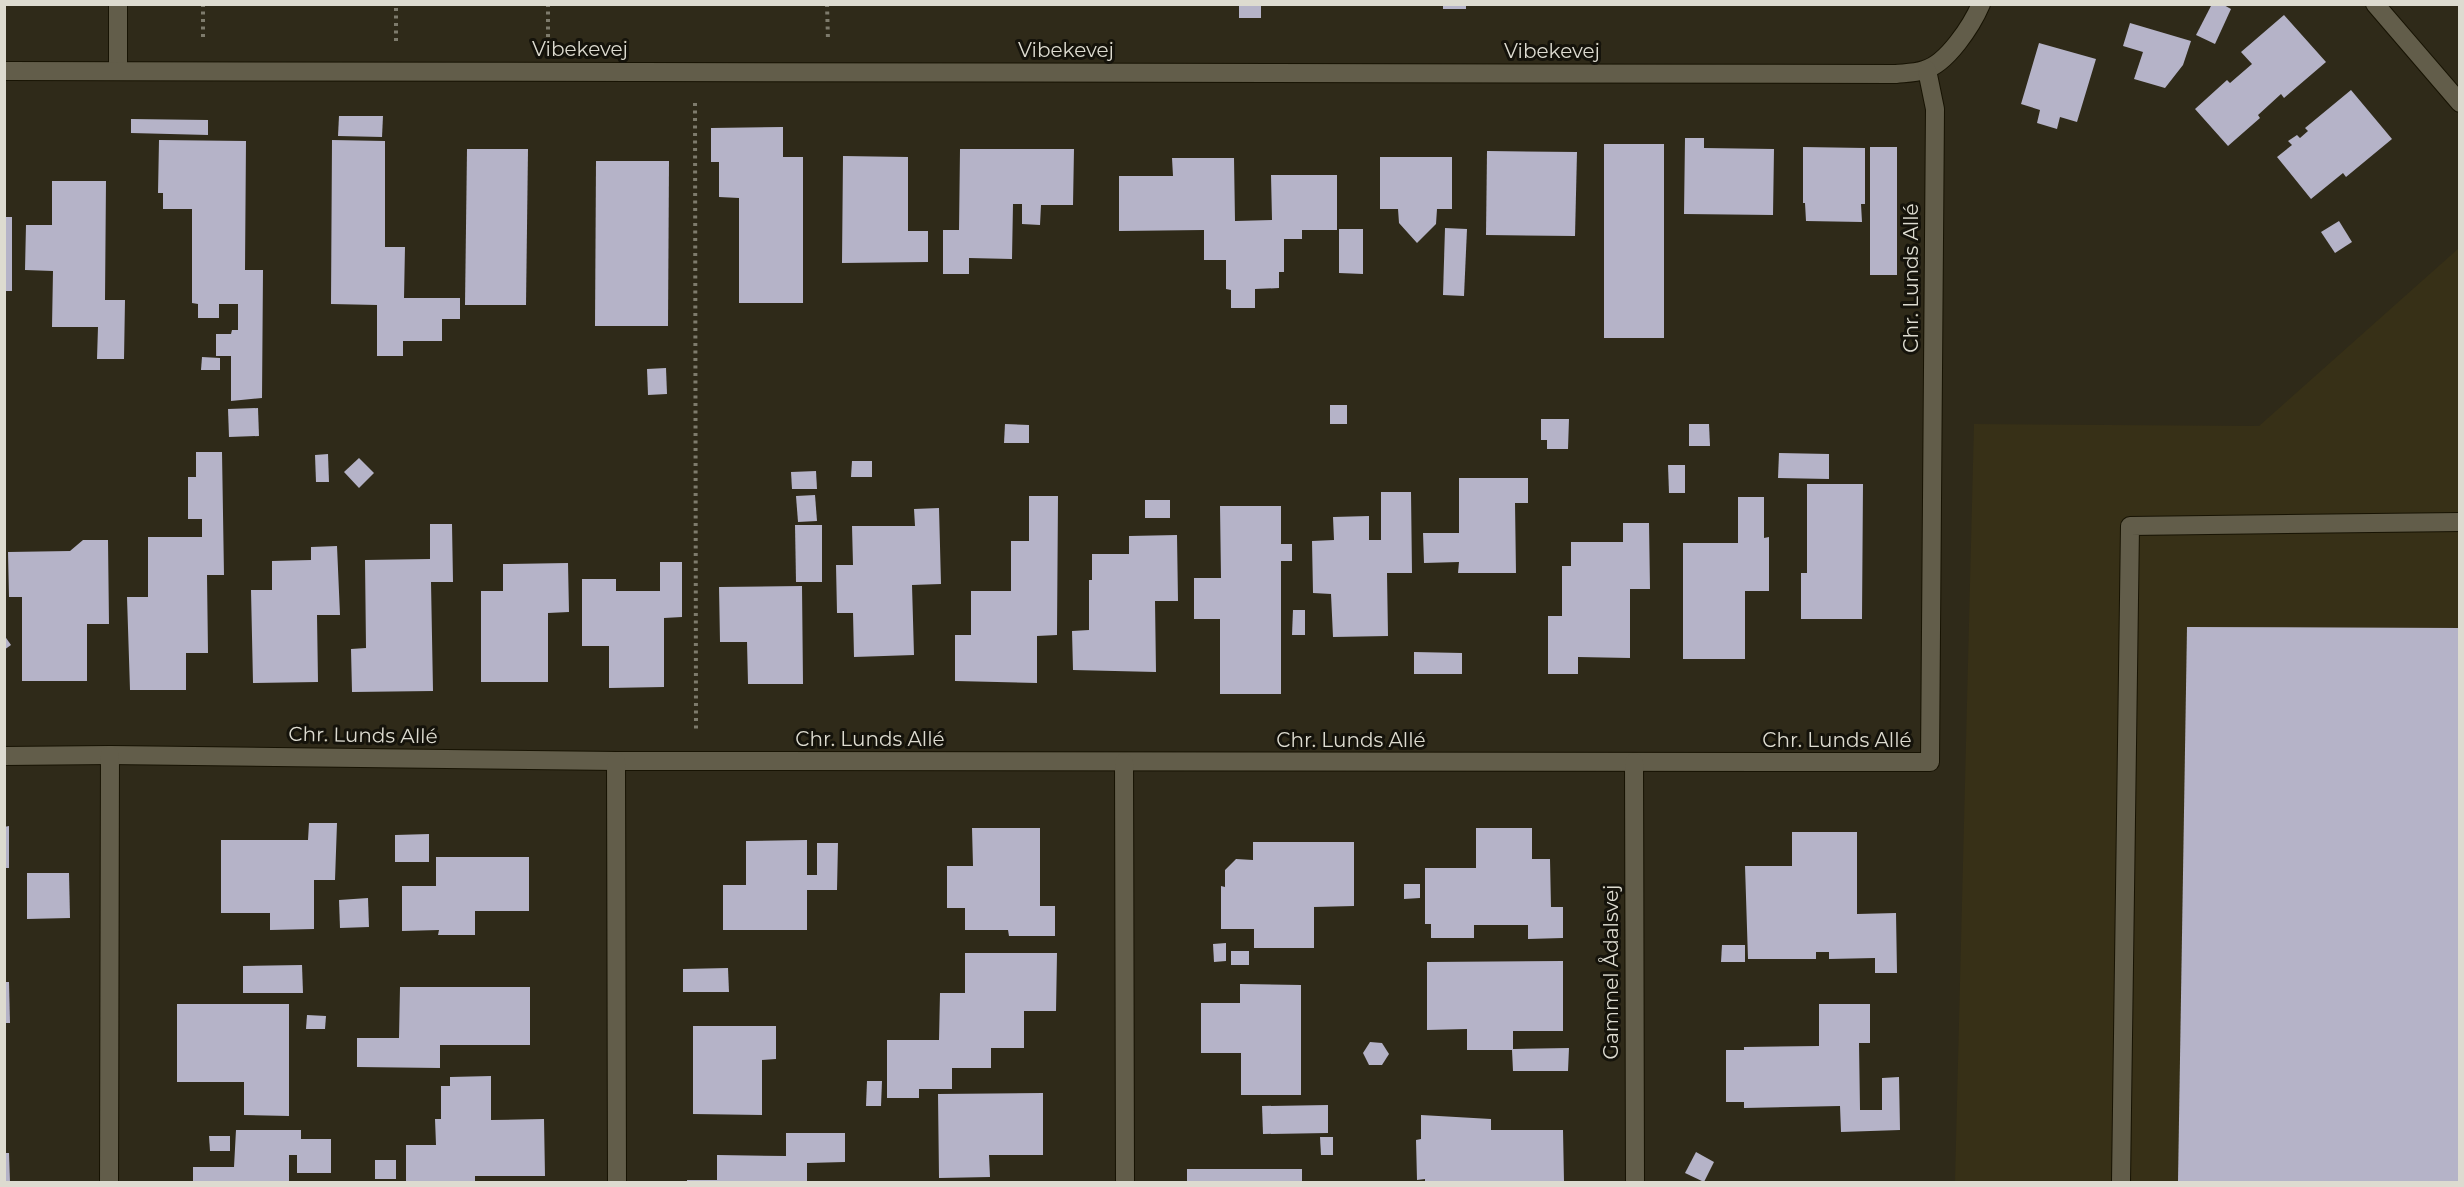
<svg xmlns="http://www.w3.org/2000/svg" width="2464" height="1187" viewBox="0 0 2464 1187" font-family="Montserrat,sans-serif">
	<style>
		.built { fill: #373017 }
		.building { fill: #b5b3c8 }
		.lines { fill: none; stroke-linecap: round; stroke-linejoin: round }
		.lane-casing { stroke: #171303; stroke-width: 20 }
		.street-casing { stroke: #171303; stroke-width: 20 }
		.path { stroke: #7e7b6c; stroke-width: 4; stroke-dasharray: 3 4.5; stroke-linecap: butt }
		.lane { stroke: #625d4a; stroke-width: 18 }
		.street { stroke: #625d4a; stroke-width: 18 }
		.labels { text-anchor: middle; stroke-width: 6; stroke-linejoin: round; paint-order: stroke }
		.street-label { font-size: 20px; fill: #dddbd0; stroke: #15130b }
	</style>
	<rect width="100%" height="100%" fill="#2f2a19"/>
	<!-- built -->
	<polygon class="built" points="2459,248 2459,1182 1955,1182 1974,424 2259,426"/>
	<!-- building -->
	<g class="building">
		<rect x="1239" y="4" width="22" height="14"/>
		<polygon points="2212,4 2222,4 2231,9 2215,44 2196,35"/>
		<rect x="1443" y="5" width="23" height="4"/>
		<polygon points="2284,15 2326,62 2284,98 2281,94 2258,115 2260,118 2228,146 2195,109 2227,80 2230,83 2252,64 2241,52"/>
		<polygon points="2130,23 2191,41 2183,65 2165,88 2134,79 2143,52 2123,46"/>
		<polygon points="2039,43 2096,59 2077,122 2060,117 2057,129 2037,123 2040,110 2021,104"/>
		<polygon points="2351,90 2392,139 2346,177 2343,173 2311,199 2277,157 2292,145 2288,141 2297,135 2300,138 2308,131 2305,128"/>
		<polygon points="339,116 383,116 382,137 338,136"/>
		<polygon points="131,119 208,120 208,135 131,133"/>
		<polygon points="783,127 783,157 803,157 803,303 739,303 739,198 719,197 719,162 711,162 711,128"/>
		<polygon points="1685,138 1704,138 1704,148 1774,149 1773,215 1684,214"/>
		<polygon points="159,140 246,141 245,270 263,270 262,398 231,401 231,356 216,356 216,334 231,334 232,330 238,330 238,304 219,304 219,318 198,318 198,304 192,303 192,209 163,209 163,193 158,193"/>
		<polygon points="332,140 385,141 385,247 405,247 404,298 460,298 460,319 442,319 442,341 403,341 403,356 377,356 377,305 331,304"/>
		<rect x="1604" y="144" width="60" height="194"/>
		<polygon points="1803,147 1865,148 1865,204 1861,204 1862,222 1806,221 1805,203 1803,203"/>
		<rect x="1870" y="147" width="27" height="128"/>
		<polygon points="467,149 528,149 526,305 465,305"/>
		<polygon points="960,149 1074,149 1073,205 1041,205 1040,225 1022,224 1022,204 1013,204 1012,259 969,258 969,274 943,274 943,230 959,230"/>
		<polygon points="1487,151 1577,152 1575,236 1486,235"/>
		<polygon points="843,156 908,157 908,231 928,231 928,262 842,263"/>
		<polygon points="1380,157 1452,157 1452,209 1437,209 1436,224 1417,243 1399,223 1398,209 1380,209"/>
		<polygon points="1172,158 1234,158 1235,221 1272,220 1271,175 1337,175 1337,230 1302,230 1302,239 1284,239 1284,272 1279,272 1279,288 1255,289 1255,308 1231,308 1231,290 1226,289 1226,260 1204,260 1204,230 1119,231 1119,176 1173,176"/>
		<polygon points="596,161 669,161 668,326 595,326"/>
		<polygon points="52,181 106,181 105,300 125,300 124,359 97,359 98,327 52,327 53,271 25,270 26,225 52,225"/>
		<rect x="4" y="217" width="8" height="74"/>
		<polygon points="2339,221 2352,242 2335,253 2321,232"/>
		<polygon points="1445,228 1467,229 1464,296 1443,295"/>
		<polygon points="1339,229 1363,229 1363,274 1339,273"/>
		<polygon points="202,357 220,358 220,370 201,370"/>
		<polygon points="666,368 667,394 648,395 647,369"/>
		<rect x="1330" y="405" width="17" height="19"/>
		<polygon points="258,408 259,436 229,437 228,409"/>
		<polygon points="1541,419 1569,419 1568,449 1547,449 1547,440 1541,440"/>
		<polygon points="1005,424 1029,425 1029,443 1004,443"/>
		<polygon points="1689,424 1709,424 1710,446 1689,446"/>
		<polygon points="196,452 222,452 224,575 207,575 208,653 186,653 186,690 130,690 127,597 148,597 148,537 202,537 202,519 188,519 188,477 196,477"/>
		<polygon points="1779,453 1829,454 1829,479 1778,478"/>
		<polygon points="328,454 329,482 316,482 315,455"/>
		<polygon points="359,458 374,473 359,488 344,472"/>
		<polygon points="852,461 872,461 872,477 851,477"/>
		<polygon points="1668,465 1685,465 1685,493 1669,493"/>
		<polygon points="816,471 817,489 792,489 791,472"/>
		<polygon points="1459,478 1528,478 1528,503 1515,503 1516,573 1458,573 1459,562 1424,563 1423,533 1459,533"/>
		<polygon points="1807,484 1863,484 1862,619 1801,619 1801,573 1807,573"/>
		<polygon points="1381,492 1411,492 1412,573 1387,573 1388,636 1333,637 1331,594 1313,593 1312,541 1334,540 1333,517 1369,516 1369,540 1381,540"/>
		<polygon points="815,495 817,521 798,522 796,496"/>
		<polygon points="1029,496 1058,496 1057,635 1037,636 1037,683 955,681 955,635 971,635 971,591 1011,591 1011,541 1029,541"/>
		<polygon points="1738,497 1764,497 1764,538 1769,537 1769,591 1745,591 1745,659 1683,659 1683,543 1738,543"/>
		<rect x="1145" y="500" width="25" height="18"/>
		<polygon points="1220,506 1281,506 1281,544 1292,544 1292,561 1281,561 1281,694 1220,694 1220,619 1194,619 1194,578 1221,578"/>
		<polygon points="939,508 941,584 912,585 914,655 854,657 853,613 837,613 836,565 853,565 852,526 915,526 914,509"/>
		<polygon points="1623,523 1649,523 1650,589 1630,589 1630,658 1578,657 1578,674 1548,674 1548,616 1562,616 1562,566 1571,566 1571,542 1623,542"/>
		<polygon points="430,524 452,524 453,582 431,582 433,691 352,692 351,649 366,648 365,560 430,559"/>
		<polygon points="795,525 822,525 822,582 796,582"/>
		<polygon points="1177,535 1178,601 1155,601 1156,672 1073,670 1072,631 1089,630 1089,580 1092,580 1092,554 1129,554 1129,536"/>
		<polygon points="83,540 108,540 109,624 87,624 87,681 22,681 22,597 9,597 8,552 70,551"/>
		<polygon points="337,546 340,615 317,615 318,682 253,683 251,590 272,590 272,561 311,560 311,547"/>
		<polygon points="660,562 682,562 682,617 664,618 664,687 609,688 609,646 582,646 582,579 616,579 616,591 660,591"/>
		<polygon points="568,563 569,612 548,613 548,682 481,682 481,591 503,591 503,564"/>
		<polygon points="802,586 803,684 748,684 747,642 720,642 719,587"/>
		<polygon points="1293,610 1305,610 1305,635 1292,635"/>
		<polygon points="2187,627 2460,628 2460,1182 2178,1182"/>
		<polygon points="4,635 11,645 4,650"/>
		<polygon points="1414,652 1462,653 1462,674 1414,674"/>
		<polygon points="309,823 337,823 335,880 314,880 314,929 270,930 270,913 221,913 221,840 308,840"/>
		<polygon points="9,826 9,868 4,868 4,827"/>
		<polygon points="972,828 1040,828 1040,906 1055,906 1055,936 1009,936 1008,930 965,930 965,908 947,908 947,866 973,866"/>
		<polygon points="1476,828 1532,828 1532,859 1550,859 1551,907 1563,907 1563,938 1528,939 1528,925 1474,925 1474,938 1431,938 1431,924 1425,924 1425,868 1476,868"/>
		<polygon points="1792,832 1857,832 1857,914 1896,913 1897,973 1875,973 1875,958 1829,959 1829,952 1816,952 1816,959 1748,959 1745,866 1792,866"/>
		<polygon points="429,834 429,862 395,862 395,835"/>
		<polygon points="807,840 807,875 817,875 817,843 838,843 837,890 807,890 807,930 723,930 723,885 746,885 746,841"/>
		<polygon points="1253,842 1354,842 1354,906 1314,907 1314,948 1254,948 1254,929 1221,929 1221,886 1225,887 1225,870 1236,859 1253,860"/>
		<polygon points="436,857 529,857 529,911 475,911 475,935 438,935 439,930 402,931 402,886 436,886"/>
		<polygon points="27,873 69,873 70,918 27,919"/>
		<polygon points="1404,884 1420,884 1420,898 1404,899"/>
		<polygon points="368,898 369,927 340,928 339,900"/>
		<polygon points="1226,943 1226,961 1214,962 1213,944"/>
		<polygon points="1722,945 1745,945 1745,962 1721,962"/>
		<rect x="1231" y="951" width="18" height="14"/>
		<polygon points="965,953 1057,953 1056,1011 1024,1011 1024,1048 991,1048 991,1068 952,1068 952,1089 919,1089 919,1098 887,1098 887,1040 939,1040 940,993 965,993"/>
		<polygon points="1563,961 1563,1031 1513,1031 1513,1049 1569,1048 1568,1071 1513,1071 1512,1050 1467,1050 1467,1029 1427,1030 1427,962"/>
		<polygon points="302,965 303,993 243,993 243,966"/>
		<polygon points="728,968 729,992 683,992 683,969"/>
		<polygon points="4,982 9,982 10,1023 4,1023"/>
		<polygon points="1240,984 1301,985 1301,1095 1241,1095 1241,1053 1201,1053 1201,1003 1240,1003"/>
		<polygon points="400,987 530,987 530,1045 440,1045 440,1068 357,1067 357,1038 399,1038"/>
		<polygon points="177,1004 289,1004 289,1116 244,1115 244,1082 177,1082"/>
		<polygon points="1819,1004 1870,1004 1870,1043 1859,1043 1860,1110 1882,1110 1882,1078 1899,1077 1900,1130 1841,1132 1840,1106 1744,1108 1744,1102 1726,1102 1726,1050 1744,1050 1744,1047 1819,1046"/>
		<polygon points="307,1015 326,1016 325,1029 306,1029"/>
		<polygon points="693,1026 776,1026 776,1059 762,1060 762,1115 693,1114"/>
		<polygon points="1370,1042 1382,1043 1389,1054 1382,1065 1369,1065 1363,1053"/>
		<polygon points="491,1076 491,1120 544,1119 545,1176 475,1176 475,1182 406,1182 406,1145 436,1145 435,1119 441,1119 441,1086 450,1086 450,1077"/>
		<polygon points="867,1081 882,1081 881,1106 866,1106"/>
		<polygon points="1043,1093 1043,1155 989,1155 990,1177 939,1178 938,1094"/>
		<polygon points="1328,1105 1328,1133 1263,1134 1262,1106"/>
		<polygon points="1421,1115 1491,1119 1491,1130 1563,1130 1564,1182 1425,1182 1425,1179 1417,1180 1416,1140 1421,1139"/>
		<polygon points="236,1130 301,1130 301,1139 331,1139 331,1173 297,1173 297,1155 289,1155 289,1182 193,1182 193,1167 234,1167"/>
		<polygon points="786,1133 845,1133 845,1162 807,1163 807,1182 687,1182 687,1180 717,1180 717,1155 786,1156"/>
		<polygon points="209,1136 230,1136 230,1151 210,1151"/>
		<polygon points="1320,1137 1333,1137 1333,1155 1321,1155"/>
		<polygon points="1696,1152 1714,1162 1704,1182 1685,1173"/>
		<polygon points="4,1153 9,1153 10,1182 4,1182"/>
		<rect x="375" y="1160" width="21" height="19"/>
		<rect x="1187" y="1169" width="115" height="13"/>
	</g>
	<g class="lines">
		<defs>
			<polyline id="lane" points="2121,1182 2130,526 2460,522"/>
			<g id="street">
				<polyline points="118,4 118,71"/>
				<polyline points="2375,4 2460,103"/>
				<path d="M4 71 1896 74C1905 73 1915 73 1924 70 1947 64 1972 25 1981 4"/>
				<polyline points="4,756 110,755 616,761 1930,762 1935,109 1927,70"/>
				<polyline points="616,761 617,1182"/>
				<polyline points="1124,762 1125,1182"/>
				<polyline points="1634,762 1635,1182"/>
				<polyline points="109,1182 110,755"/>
			</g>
		</defs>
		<!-- lane casing -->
		<use href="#lane" class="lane-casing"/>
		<!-- street casing -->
		<use href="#street" class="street-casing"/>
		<!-- path -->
		<g class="path">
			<polyline points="203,4 203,40"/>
			<polyline points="548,4 548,40"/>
			<polyline points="827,4 828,40"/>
			<polyline points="396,41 396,4"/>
			<polyline points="695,103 696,729"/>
		</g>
		<!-- lane -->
		<use href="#lane" class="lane"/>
		<!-- street -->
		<use href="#street" class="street"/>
	</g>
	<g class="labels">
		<!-- street labels -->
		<g class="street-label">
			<text x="580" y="56">Vibekevej</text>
			<text x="1066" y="57">Vibekevej</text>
			<text x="1552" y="58">Vibekevej</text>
			<text transform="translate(1911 278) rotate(-90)" y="7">Chr. Lunds Allé</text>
			<text transform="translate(363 735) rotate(1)" y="7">Chr. Lunds Allé</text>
			<text x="870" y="746">Chr. Lunds Allé</text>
			<text x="1351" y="747">Chr. Lunds Allé</text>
			<text x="1837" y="747">Chr. Lunds Allé</text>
			<text transform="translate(1611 972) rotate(-90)" y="7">Gammel Ådalsvej</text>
		</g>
	</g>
	<!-- border -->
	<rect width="2464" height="1187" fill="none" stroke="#dddbd0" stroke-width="12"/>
</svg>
